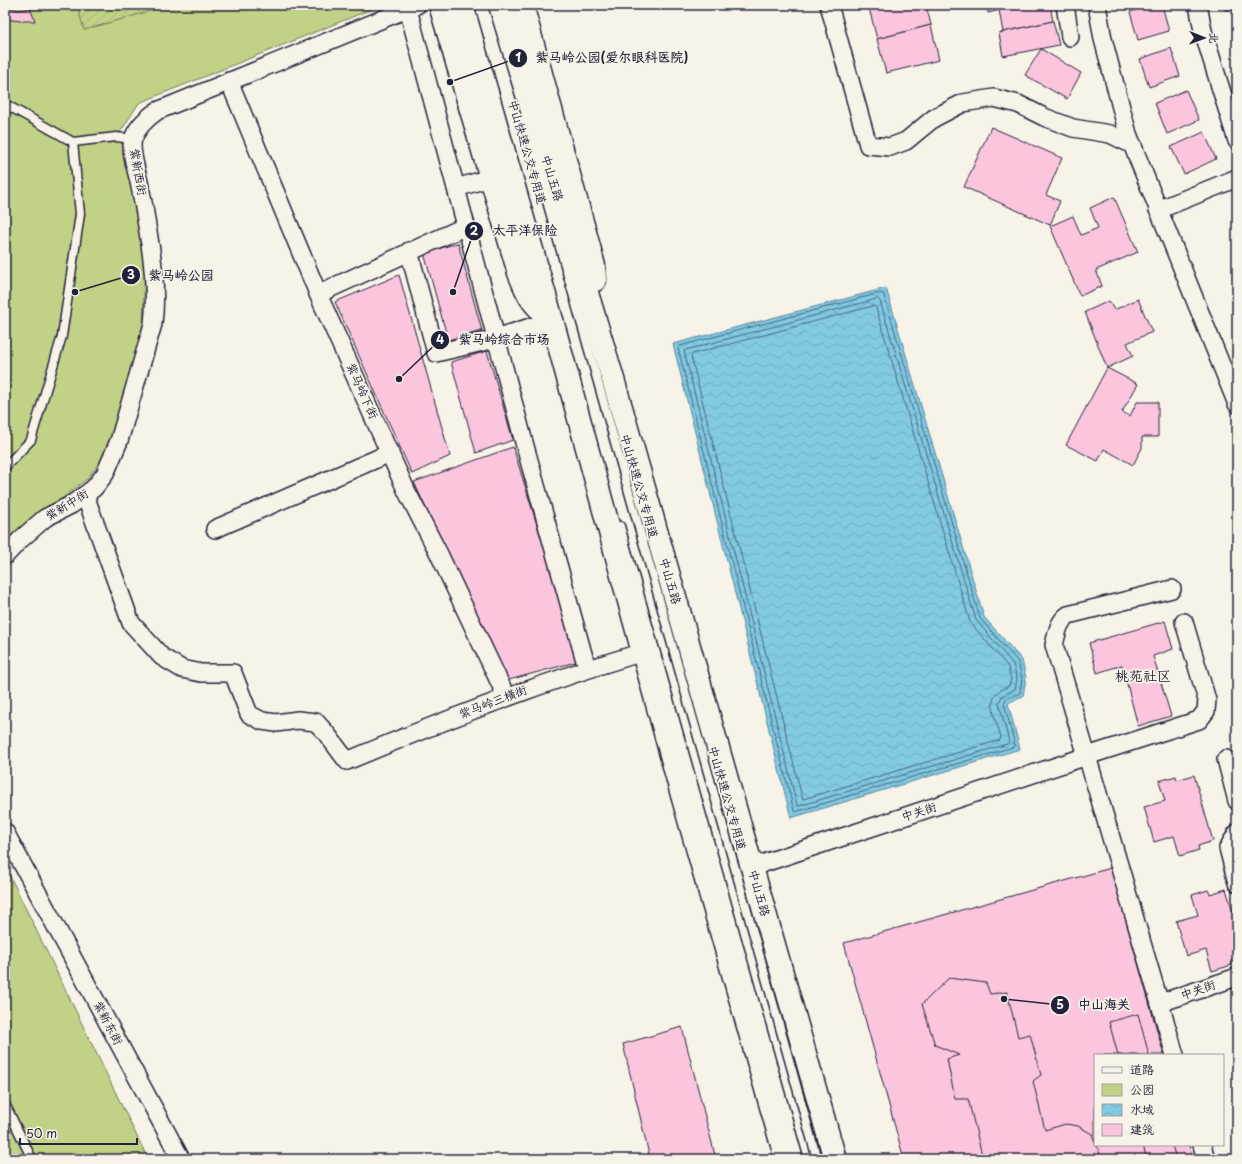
<svg xmlns="http://www.w3.org/2000/svg" width="1242" height="1164" viewBox="0 0 1242 1164" font-family="'Playpen Sans','LXGW WenKai TC',sans-serif">
	<style>
		.park { fill: #c1d286; stroke: #727a60 }
		.garden { fill: url(#garden-furrows); stroke: #727a60 }
		.water { fill: url(#water-waves); stroke: #5b879f }
		.lines { fill: none; stroke-linecap: round; stroke-linejoin: round }
		.shore { stroke: #48657e; stroke-width: 1 }
		.building { fill: #fcc5de; stroke: #22223b }
		.lane-casing { stroke: #22223b; stroke-width: 11 }
		.street-casing { stroke: #22223b; stroke-width: 20 }
		.secondary-casing { stroke: #22223b; stroke-width: 25 }
		.lane { stroke: #f7f3e8; stroke-width: 8 }
		.street { stroke: #f7f3e8; stroke-width: 17 }
		.secondary { stroke: #f7f3e8; stroke-width: 22 }
		.labels { text-anchor: middle; stroke-width: 3.5; stroke-linejoin: round; paint-order: stroke }
		.street-label { font-size: 12px; fill: #22223b; stroke: #f7f3e8 }
		.quarter-label { font-size: 14px; fill: #22223b; stroke: #f7f3e8 }
		.leader { fill: none; stroke: #22223b; stroke-width: 1.5 }
		.callout-dot { fill: #22223b; stroke: #f7f3e8; stroke-width: 1.5 }
		.mark-label { font-size: 12px; text-anchor: middle; font-weight: bold; fill: #fff }
		.callout-label { font-size: 13px; text-anchor: middle; font-weight: bold; fill: #22223b; stroke: #f7f3e8; stroke-width: 3.5; stroke-linejoin: round; paint-order: stroke }
	</style>
	<defs>
		<pattern id="garden-furrows" width="10" height="10" patternUnits="userSpaceOnUse"><rect width="10" height="10" fill="#c1d286"/><path d="M-1 1l2-2M0 10L10 0M9 11l2-2" fill="none" stroke="#a6b475"/></pattern>
		<pattern id="water-waves" width="16" height="10" patternUnits="userSpaceOnUse"><rect width="16" height="10" fill="#81cae2"/><path d="M0 5q4-4 8 0t8 0" fill="none" stroke="#6fadc3"/></pattern>
	</defs>
	<rect width="100%" height="100%" fill="#f7f3e8"/>
	<filter id="ink" filterUnits="userSpaceOnUse"><feTurbulence type="fractalNoise" baseFrequency=".025" numOctaves="2"/><feDisplacementMap in="SourceGraphic" scale="8" xChannelSelector="R" yChannelSelector="G"/><feConvolveMatrix kernelMatrix="1 2 1 2 8 2 1 2 1" color-interpolation-filters="sRGB"/></filter>
	<g filter="url(#ink)">
		<!-- park -->
		<g class="park">
			<polygon points="5,5 382,5 139,103 119,134 132,176 145,258 143,326 110,448 87,479 5,542"/>
			<polygon points="5,866 148,1159 5,1159"/>
		</g>
		<!-- garden -->
		<polygon class="garden" points="77,5 171,5 84,30"/>
		<!-- water -->
		<polygon class="water" points="886,288 984,617 1022,660 1026,678 1023,696 1008,703 1020,749 791,818 673,344"/>
		<g class="lines">
			<!-- shore -->
			<g class="shore">
				<polygon points="881,293 884,295 980,618 1018,662 1022,678 1020,693 1006,699 1004,703 1015,745 1013,747 795,812 794,811 678,348 680,346"/>
				<polygon points="878,299 880,301 976,620 1013,664 1017,679 1015,689 1002,696 999,703 1009,742 1007,744 799,806 797,805 684,351 686,350"/>
				<path d="M874 306 876 308 970 622 1008 667 1011 679 1009 686C1006 688 1001 689 998 692 986 702 998 725 1001 737L1000 740 803 799 802 797 691 356 693 354Z"/>
			</g>
		</g>
		<!-- building -->
		<g class="building">
			<polygon points="881,5 926,5 931,25 877,39 869,8"/>
			<polygon points="986,5 1021,5 988,13"/>
			<polygon points="1021,5 1050,5 1053,21 1003,32 999,10"/>
			<polygon points="1153,5 1162,5 1169,31 1138,40 1130,12"/>
			<rect x="1225" y="5" width="12" height="5"/>
			<polygon points="5,7 19,10 30,8 35,21 20,21 5,19"/>
			<polygon points="1053,21 1059,45 1003,56 999,33"/>
			<polygon points="931,25 939,60 886,73 877,39"/>
			<polygon points="1171,48 1180,76 1149,87 1140,59"/>
			<polygon points="1041,49 1081,73 1067,99 1025,75"/>
			<polygon points="1186,90 1199,120 1167,134 1155,103"/>
			<polygon points="991,127 1062,158 1046,195 1060,201 1050,225 964,187"/>
			<polygon points="1204,132 1216,159 1184,174 1171,147"/>
			<polygon points="1114,197 1138,252 1096,270 1102,286 1080,296 1050,226 1073,216 1081,235 1098,228 1090,208"/>
			<polygon points="458,243 482,331 448,340 424,253"/>
			<polygon points="399,275 450,456 412,474 335,302"/>
			<polygon points="1138,299 1152,332 1127,343 1133,356 1107,368 1085,312 1109,301 1114,310"/>
			<polygon points="487,351 513,440 476,453 451,362"/>
			<polygon points="1107,368 1138,384 1122,412 1130,416 1137,402 1158,402 1158,437 1142,437 1142,448 1133,465 1104,449 1098,461 1066,445"/>
			<polygon points="513,447 579,661 505,681 414,482"/>
			<polygon points="1165,621 1173,649 1153,656 1171,716 1138,726 1122,665 1097,673 1089,643"/>
			<polygon points="1194,775 1213,841 1198,846 1199,850 1180,856 1174,836 1154,842 1144,807 1165,801 1159,781 1176,776 1177,780"/>
			<polygon points="1111,868 1164,1055 1095,1055 1095,1145 1189,1145 1193,1159 904,1159 844,943"/>
			<polygon points="1226,889 1237,925 1237,958 1231,960 1232,965 1212,971 1206,950 1186,956 1176,921 1198,915 1192,895 1208,890 1210,894"/>
			<polygon points="949,978 986,983 990,994 1007,992 1018,1037 1030,1034 1041,1075 1033,1081 1045,1130 1066,1124 1078,1126 1092,1134 1102,1159 983,1159 968,1099 955,1099 947,1059 959,1055 935,1045 922,1004"/>
			<polygon points="1138,1014 1149,1055 1118,1055 1109,1022"/>
			<polygon points="682,1027 716,1159 650,1159 623,1044"/>
			<polygon points="1143,1145 1172,1145 1176,1159 1139,1159 1146,1157"/>
		</g>
		<g class="lines">
			<defs>
				<g id="lane">
					<polyline points="5,104 73,142 116,137 133,139"/>
					<polyline points="524,120 817,1159"/>
					<polyline points="5,467 31,440 62,336 80,214 73,142"/>
					<polyline points="620,526 799,1159"/>
					<polyline points="5,1104 32,1159"/>
				</g>
				<g id="street">
					<polyline points="829,5 868,145 890,147 906,141 934,118 963,103 994,98 1018,104 1044,117 1073,128 1110,134 1133,145"/>
					<polyline points="1065,5 1070,37"/>
					<polyline points="1097,5 1103,39 1128,134 1237,404"/>
					<polyline points="1198,5 1203,31 1237,141"/>
					<polyline points="408,9 525,446 587,668"/>
					<polyline points="229,81 322,303 407,492 439,554 506,696"/>
					<polyline points="456,188 490,178"/>
					<polyline points="1158,210 1237,178"/>
					<polyline points="409,251 436,353 487,341 552,320"/>
					<polyline points="318,294 466,226"/>
					<path d="M85 495 131 623 162 657 182 669 201 673H233L249 714 262 721 276 723 298 720 316 722 326 733 347 761C444 720 542 682 643 652"/>
					<polyline points="215,529 390,453"/>
					<path d="M5 556 20 540 45 518 71 505 85 495 94 488 105 474 119 441 153 324C157 291 153 259 147 226 145 213 143 200 140 187 138 174 129 151 133 139 137 127 147 118 157 111L417 5"/>
					<polyline points="1226,759 1237,801"/>
					<polyline points="5,832 181,1159"/>
					<polyline points="1237,833 1228,848 1237,883"/>
					<path d="M752 867 1087 756 1054 645C1057 634 1058 622 1068 615L1172 589"/>
					<polyline points="1160,1003 1237,977"/>
					<polyline points="1175,1055 1087,756 1199,720 1206,711 1207,700 1184,622"/>
					<polyline points="1202,1145 1206,1159"/>
				</g>
				<g id="secondary">
					<path d="M440 5 519 273C528 295 531 303 550 318"/>
					<polyline points="462,5 552,320 682,795 786,1159"/>
					<polyline points="500,5 613,379 835,1159"/>
					<polyline points="522,5 588,243 594,266 595,280"/>
				</g>
			</defs>
			<!-- lane casing -->
			<use href="#lane" class="lane-casing"/>
			<!-- street casing -->
			<use href="#street" class="street-casing"/>
			<!-- secondary casing -->
			<use href="#secondary" class="secondary-casing"/>
			<!-- lane -->
			<use href="#lane" class="lane"/>
			<!-- street -->
			<use href="#street" class="street"/>
			<!-- secondary -->
			<use href="#secondary" class="secondary"/>
		</g>
	</g>
	<g class="labels">
		<!-- street labels -->
		<g class="street-label">
			<text transform="translate(527 152) rotate(74)" y="4">中山快速公交专用道</text>
			<text transform="translate(138 172) rotate(80)" y="4">紫新西街</text>
			<text transform="translate(552 178) rotate(73)" y="4">中山五路</text>
			<text transform="translate(362 391) rotate(66)" y="4">紫马岭下街</text>
			<text transform="translate(639 486) rotate(74)" y="4">中山快速公交专用道</text>
			<text transform="translate(67 505) rotate(-32)" y="4">紫新中街</text>
			<text transform="translate(670 581) rotate(74)" y="4">中山五路</text>
			<text transform="translate(493 702) rotate(-21)" y="4">紫马岭三横街</text>
			<text transform="translate(727 798) rotate(74)" y="4">中山快速公交专用道</text>
			<text transform="translate(919 812) rotate(-18)" y="4">中关街</text>
			<text transform="translate(759 893) rotate(74)" y="4">中山五路</text>
			<text transform="translate(1198 990) rotate(-19)" y="4">中关街</text>
			<text transform="translate(108 1023) rotate(62)" y="4">紫新东街</text>
		</g>
		<!-- quarter labels -->
		<g class="quarter-label">
			<text x="1143" y="681">桃苑社区</text>
		</g>
	</g>
	<!-- callouts -->
	<path class="leader" d="M450 82L518 58M453 292L474 231M75 292L131 275M399 379L440 340M1004 999L1060 1005"/>
	<g class="callout-dot">
		<circle cx="450" cy="82" r="4"/>
		<circle cx="453" cy="292" r="4"/>
		<circle cx="75" cy="292" r="4"/>
		<circle cx="399" cy="379" r="4"/>
		<circle cx="1004" cy="999" r="4"/>
		<circle cx="518" cy="58" r="10"/>
		<circle cx="474" cy="231" r="10"/>
		<circle cx="131" cy="275" r="10"/>
		<circle cx="440" cy="340" r="10"/>
		<circle cx="1060" cy="1005" r="10"/>
	</g>
	<g class="mark-label">
		<text x="518" y="62">1</text>
		<text x="474" y="235">2</text>
		<text x="131" y="279">3</text>
		<text x="440" y="344">4</text>
		<text x="1060" y="1009">5</text>
	</g>
	<g class="callout-label">
		<text x="612" y="62">紫马岭公园(爱尔眼科医院)</text>
		<text x="525" y="235">太平洋保险</text>
		<text x="181" y="280">紫马岭公园</text>
		<text x="504" y="344">紫马岭综合市场</text>
		<text x="1104" y="1009">中山海关</text>
	</g>
	<!-- margin -->
	<rect width="1242" height="1164" fill="none" stroke="#f7f3e8" stroke-width="20"/>
	<rect x="10" y="10" width="1222" height="1144" fill="none" stroke="#22223b" stroke-width="1.5" filter="url(#ink)"/>
	<!-- legend -->
	<rect x="1094" y="1054" width="130" height="92" fill="#f7f3e8" stroke="#a29fa3"/>
	<rect x="1102" y="1067" width="20" height="6" fill="#f7f3e8" stroke="#a29fa3"/>
	<text x="1130" y="1074" font-size="12" fill="#22223b">道路</text>
	<rect x="1102" y="1084" width="20" height="12" fill="#c1d286" stroke="#a29fa3"/>
	<text x="1130" y="1094" font-size="12" fill="#22223b">公园</text>
	<rect x="1102" y="1104" width="20" height="12" fill="url(#water-waves)" stroke="#a29fa3"/>
	<text x="1130" y="1114" font-size="12" fill="#22223b">水域</text>
	<rect x="1102" y="1124" width="20" height="12" fill="#fcc5de" stroke="#a29fa3"/>
	<text x="1130" y="1134" font-size="12" fill="#22223b">建筑</text>
	<!-- north arrow -->
	<g transform="translate(1204 38) rotate(91)" stroke="#f7f3e8" stroke-width="3" paint-order="stroke">
	<path d="M0-3L7 15L0 10L-7 15Z" fill="#22223b"/>
	<text y="-6" font-size="11" font-weight="bold" text-anchor="middle" fill="#22223b">北</text>
	</g>
	<!-- scale -->
	<path d="M20 1138v6h117v-6" fill="none" stroke="#22223b" stroke-width="2"/>
	<text x="26" y="1138" font-size="12" fill="#22223b" stroke="#f7f3e8" stroke-width="3" paint-order="stroke">50 m</text>
</svg>
